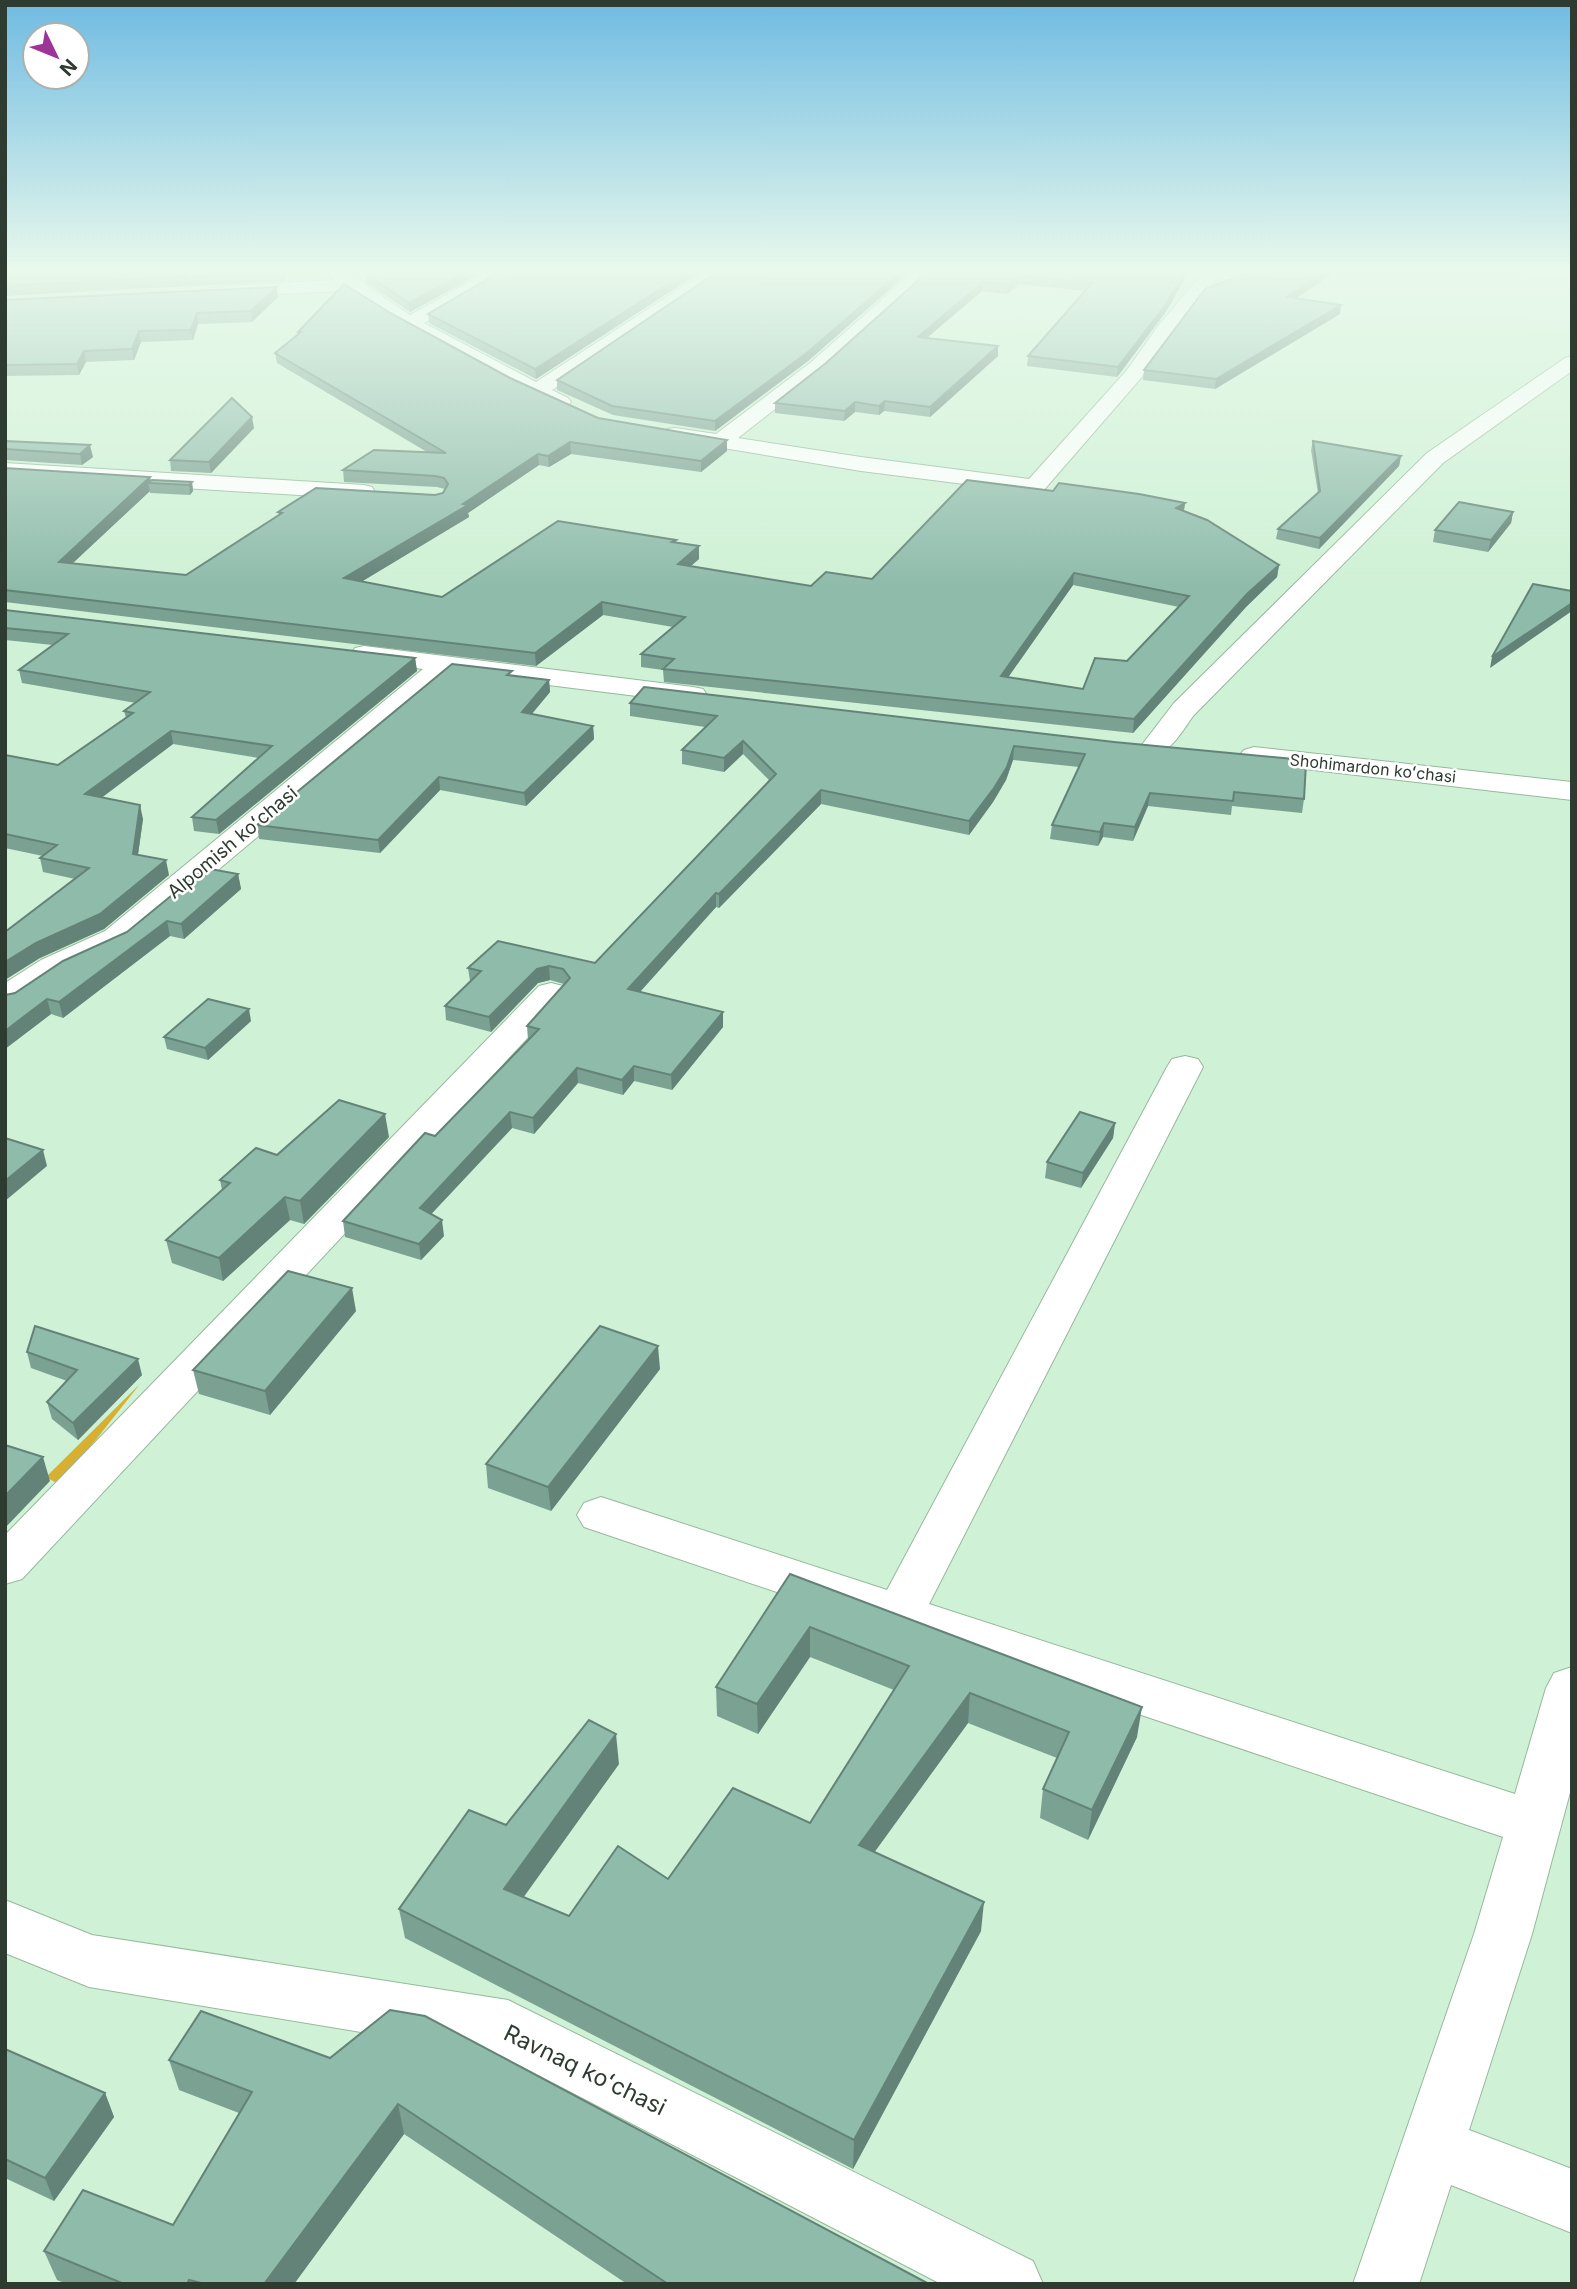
<svg xmlns="http://www.w3.org/2000/svg" width="1577" height="2289" viewBox="0 0 1577 2289" font-family="Inter,sans-serif">
	<style>
		.green { fill: #d7af31 }
		.lines { fill: none; stroke-linecap: round; stroke-linejoin: round }
		.minor-casing { stroke: #97b89d; stroke-width: 2 }
		.minor { fill: #fff; fill-rule: evenodd }
		.wall { fill: #7ba193; fill-rule: evenodd }
		.shaded-wall { fill: #648378 }
		.building { fill: #8fbbab; stroke: #648378; stroke-width: 2; fill-rule: evenodd }
		.labels { text-anchor: middle; stroke-width: 5; stroke-linejoin: round; paint-order: stroke }
		.far-street-label { font-size: 16px; fill: #2e3b30; stroke: #fff }
		.street-label { font-size: 19px; fill: #2e3b30; stroke: #fff }
		.near-street-label { font-size: 23px; fill: #2e3b30; stroke: #fff }
	</style>
	<rect width="100%" height="100%" fill="#cff1d5"/>
	<!-- green -->
	<polygon class="green" points="140,1384 60,1485 46,1477"/>
	<g class="lines">
		<defs>
			<g id="minor">
				<polygon points="321,268 341,268 410,315 495,268 516,268 424,323 536,382 711,268 731,268 552,390 568,398 571,402 568,406 561,408 512,386 403,327 348,291 224,296 215,291 224,286 335,280"/>
				<polygon points="918,268 937,268 824,371 738,438 861,457 1029,479 1127,370 1158,326 1207,268 1225,268 1172,334 1141,378 1043,491 1035,493 861,471 675,440 667,439 664,434 667,429 675,428 716,434 810,363"/>
				<path d="M1572 356V371L1443 463 1194 715C1180 733 1170 758 1145 752L1141 746 1174 703 1427 453 1565 358Z"/>
				<polygon points="5,463 364,485 372,487 375,492 372,497 364,499 5,477"/>
				<polygon points="364,646 693,687 703,689 707,695 703,701 693,703 452,673 129,945 65,974 17,1006 5,1009 5,983 41,960 105,931 423,669 355,660 351,654 355,648"/>
				<polygon points="1254,747 1572,782 1572,800 1244,762 1239,756 1244,750"/>
				<polygon points="551,983 563,986 568,993 563,1000 22,1579 5,1584 5,1535 539,986"/>
				<polygon points="1185,1056 1198,1059 1203,1067 929,1604 1515,1794 1546,1688 1554,1673 1572,1667 1572,1785 1532,1934 1469,2130 1572,2169 1572,2233 1451,2185 1419,2284 1353,2284 1474,1934 1503,1837 584,1527 577,1515 584,1503 601,1497 887,1590 1167,1067 1172,1059"/>
				<polygon points="5,1900 92,1935 508,2000 1033,2261 1043,2284 941,2284 500,2055 89,1987 5,1953"/>
			</g>
		</defs>
		<!-- minor casing -->
		<use href="#minor" class="minor-casing"/>
		<!-- minor -->
		<use href="#minor" class="minor"/>
	</g>
	<!-- wall -->
	<g class="wall">
		<polygon points="5,268 289,268 284,281 5,296"/>
		<polygon points="375,268 490,268 410,312 366,282 365,273"/>
		<polygon points="506,268 706,268 536,379 429,323 428,314"/>
		<polygon points="723,268 914,268 808,361 715,431 613,415 557,390 557,380"/>
		<polygon points="932,268 1191,268 1165,313 1117,377 1027,366 1028,356 1085,291 1019,284 1007,294 982,291 927,338 998,356 930,417 884,411 879,415 855,412 844,421 775,413 775,403 826,363"/>
		<polygon points="1260,268 1340,268 1296,298 1340,314 1215,389 1143,380 1144,370"/>
		<polygon points="278,297 252,322 198,324 193,340 141,342 134,360 86,362 79,375 5,376 5,300"/>
		<path d="M392 314 510 378 598 418 727 440V451L701 472 571 454 549 467 539 465 468 513 469 517 361 582 442 597 676 540V543L699 546V559L691 566 811 586 872 579 1053 491 1185 503 1184 511 1279 565 1277 577 1246 607 1133 733 664 682 663 670 641 667V654L673 627 603 615 536 666 5 602V468L150 477 151 481 192 482 193 491 190 495 150 493V491L73 563 186 575 279 515 278 512 435 495 443 493 445 489 437 487 344 482 343 470 427 452 277 363 275 353 298 334V332ZM1073 585 1179 607 1127 661 1083 689 1008 677Z"/>
		<polygon points="254,428 211,473 171,471 170,460"/>
		<polygon points="5,441 93,457 82,465 5,460"/>
		<polygon points="1313,441 1401,456 1399,466 1319,549 1276,539 1278,529 1318,493 1311,450"/>
		<polygon points="1513,512 1511,523 1488,552 1433,542 1435,530"/>
		<polygon points="5,610 415,658 417,671 219,834 194,831 192,817 259,758 173,744 102,797 143,819 138,855 169,875 104,929 40,958 75,879 43,872 40,858 43,856 5,848 5,755 58,765 126,718 124,711 136,703 22,683 19,670 53,645 5,640"/>
		<polygon points="549,680 550,692 532,714 593,726 594,739 526,806 440,790 380,853 259,839 257,825"/>
		<polygon points="630,703 1114,742 1304,799 1302,813 1232,806 1231,815 1148,806 1133,841 1103,837 1098,846 1050,839 1052,825 1079,767 1013,760 1006,780 993,802 969,835 821,804 719,908 716,907 640,992 723,1027 672,1090 634,1081 623,1095 578,1083 534,1134 512,1128 431,1214 444,1236 421,1260 345,1237 343,1221 435,1136 528,1040 527,1026 564,984 550,980 538,983 491,1032 446,1020 445,1006 470,981 468,968 595,963 769,780 743,754 724,772 682,764 682,750 705,727 630,716"/>
		<polygon points="238,874 241,889 184,939 170,936 63,1018 51,1014 5,1049 5,995 15,993 127,932"/>
		<polygon points="251,1021 208,1060 167,1049 164,1037"/>
		<polygon points="1115,1123 1113,1138 1081,1188 1045,1178 1047,1162"/>
		<polygon points="389,1137 304,1224 290,1220 223,1281 172,1263 166,1240 222,1190 220,1180 277,1155"/>
		<polygon points="356,1311 270,1415 199,1394 193,1370"/>
		<polygon points="27,1352 142,1375 78,1440 52,1419 47,1402 67,1381 31,1368"/>
		<polygon points="660,1369 551,1511 488,1488 486,1464"/>
		<polygon points="790,1574 1137,1737 1088,1840 1040,1818 1043,1789 1057,1758 968,1723 874,1852 981,1931 853,2169 405,1938 399,1909 506,1825 619,1764 523,1897 569,1916 668,1879 810,1823 894,1690 810,1657 758,1734 717,1716 716,1687"/>
		<polygon points="201,2011 929,2284 627,2284 404,2134 294,2284 67,2284 57,2280 44,2251 173,2225 239,2113 179,2090 169,2060"/>
		<polygon points="5,2049 105,2093 114,2117 54,2201 5,2178"/>
	</g>
	<!-- shaded-wall -->
	<g class="shaded-wall">
		<polygon points="284,268 289,268 284,281 283,271"/>
		<polygon points="474,268 490,268 410,312 409,303"/>
		<polygon points="693,268 706,268 536,379 535,369"/>
		<polygon points="905,268 914,268 808,361 715,431 715,421"/>
		<polygon points="1187,268 1191,268 1165,313 1117,377 1118,367"/>
		<polygon points="1329,268 1340,268 1285,306 1287,297"/>
		<polygon points="1019,275 1019,284 1007,294 1008,285"/>
		<polygon points="983,282 982,291 917,346 918,337"/>
		<polygon points="277,287 278,297 252,322 251,311"/>
		<polygon points="1341,305 1340,314 1215,389 1216,379"/>
		<polygon points="197,313 198,324 193,340 191,330"/>
		<polygon points="139,331 141,342 134,360 132,349"/>
		<polygon points="998,346 998,356 930,417 930,407"/>
		<polygon points="84,351 86,362 79,375 77,364"/>
		<polygon points="885,401 884,411 879,415 879,406"/>
		<polygon points="855,402 855,412 844,421 845,411"/>
		<polygon points="252,417 254,428 211,473 209,462"/>
		<polygon points="727,440 727,451 701,472 701,461"/>
		<polygon points="570,442 571,454 549,467 548,456"/>
		<polygon points="90,445 93,457 82,465 80,454"/>
		<polygon points="538,454 539,465 468,513 469,517 346,591 344,578 463,504"/>
		<polygon points="1401,456 1399,466 1319,549 1320,538"/>
		<polygon points="150,477 151,484 148,483 150,491 61,574 59,562"/>
		<polygon points="192,482 193,491 190,495 189,485"/>
		<polygon points="1185,503 1183,515 1176,508"/>
		<polygon points="1513,512 1511,523 1488,552 1491,540"/>
		<polygon points="699,546 699,559 679,576 678,564"/>
		<polygon points="1279,565 1277,577 1246,607 1133,733 1134,719 1247,594"/>
		<polygon points="1074,573 1073,585 1000,689 1001,676"/>
		<polygon points="602,602 603,615 536,666 535,653"/>
		<polygon points="1572,603 1572,611 1490,668 1492,657"/>
		<polygon points="415,658 417,671 219,834 216,820"/>
		<polygon points="549,680 550,692 523,724 522,712"/>
		<polygon points="593,726 594,739 526,806 524,793"/>
		<polygon points="171,731 173,744 88,808 85,794"/>
		<polygon points="743,741 743,754 724,772 724,758"/>
		<polygon points="1014,746 1013,760 1006,780 993,802 969,835 969,821"/>
		<polygon points="439,777 440,790 380,853 378,840"/>
		<polygon points="821,790 821,804 719,908 719,894"/>
		<polygon points="1150,793 1148,806 1133,841 1135,827"/>
		<polygon points="140,805 143,819 136,868 133,854"/>
		<polygon points="1104,823 1103,837 1098,846 1100,832"/>
		<polygon points="166,860 169,875 104,929 40,958 5,980 5,962"/>
		<polygon points="238,874 241,889 184,939 181,924"/>
		<polygon points="716,893 716,907 629,1004 628,989"/>
		<polygon points="167,921 170,936 63,1018 59,1002"/>
		<polygon points="549,966 550,980 538,983 491,1032 489,1017 537,969"/>
		<polygon points="47,999 51,1014 5,1049 5,1031"/>
		<polygon points="249,1009 251,1021 208,1060 205,1048"/>
		<polygon points="723,1012 723,1027 672,1090 671,1075"/>
		<polygon points="634,1066 634,1081 623,1095 622,1080"/>
		<polygon points="577,1068 578,1083 534,1134 533,1118"/>
		<polygon points="510,1112 512,1128 422,1224 420,1208"/>
		<polygon points="385,1114 389,1137 304,1224 300,1201"/>
		<polygon points="1115,1123 1113,1138 1081,1188 1083,1173"/>
		<polygon points="43,1150 47,1166 5,1201 5,1181"/>
		<polygon points="285,1197 290,1220 223,1281 219,1258"/>
		<polygon points="442,1220 444,1236 421,1260 419,1244"/>
		<polygon points="352,1288 356,1311 270,1415 265,1391"/>
		<polygon points="658,1346 660,1369 551,1511 548,1487"/>
		<polygon points="138,1359 142,1375 78,1440 73,1423"/>
		<polygon points="43,1457 50,1481 5,1528 5,1496"/>
		<polygon points="810,1627 810,1657 758,1734 757,1704"/>
		<polygon points="970,1693 968,1723 858,1875 859,1845"/>
		<polygon points="1142,1707 1137,1737 1088,1840 1092,1810"/>
		<polygon points="616,1734 619,1764 508,1919 504,1889"/>
		<polygon points="984,1902 981,1931 853,2169 854,2140"/>
		<polygon points="105,2093 114,2117 54,2201 45,2178"/>
		<polygon points="398,2104 404,2134 294,2284 264,2284"/>
	</g>
	<!-- building -->
	<g class="building">
		<polygon points="5,268 284,268 283,271 5,286"/>
		<polygon points="375,268 474,268 409,303 365,273"/>
		<polygon points="506,268 693,268 535,369 428,314"/>
		<polygon points="723,268 905,268 808,352 715,421 612,406 557,380"/>
		<polygon points="932,268 1187,268 1166,304 1118,367 1028,356 1092,283 1019,275 1008,285 983,282 918,337 998,346 930,407 885,401 879,406 855,402 845,411 775,403 826,363"/>
		<polygon points="1260,268 1329,268 1287,297 1341,305 1216,379 1144,370 1205,289"/>
		<path d="M344 284 392 314 510 378 598 418 727 440 701 461 570 442 548 456 538 454 463 504 468 505 344 578 442 597 558 521 676 540 672 542 699 546 678 564 811 586 826 572 872 579 967 480 1053 491 1059 483 1139 494 1185 503 1176 508 1207 520 1279 565 1247 594 1134 719 663 669 674 659 641 654 685 617 602 602 535 653 5 590V468L150 477 59 562 186 575 282 513 278 512 316 488 435 495 443 493 448 484 444 478 435 476 343 470 374 450 446 453 275 353 301 332H298ZM1074 573 1189 596 1127 661 1095 658 1083 689 1001 676Z"/>
		<polygon points="277,287 251,311 197,313 191,330 139,331 132,349 84,351 77,364 5,365 5,300"/>
		<polygon points="232,398 252,417 209,462 170,460"/>
		<polygon points="5,441 90,445 80,454 5,449"/>
		<polygon points="1313,441 1401,456 1320,538 1278,529 1320,491"/>
		<polygon points="152,480 192,482 189,485 148,483"/>
		<polygon points="1459,502 1513,512 1491,540 1435,530"/>
		<polygon points="1533,584 1572,591 1572,603 1492,657"/>
		<polygon points="5,610 415,658 216,820 192,817 272,746 171,731 85,794 140,805 133,854 166,860 100,914 36,943 5,962 5,932 89,868 40,858 57,845 5,834 5,755 58,765 133,713 124,711 150,692 19,670 68,634 5,628"/>
		<polygon points="452,664 512,671 507,675 549,680 522,712 593,726 524,793 439,777 378,840 257,825"/>
		<polygon points="644,687 1114,742 1304,760 1306,763 1304,799 1234,792 1233,801 1150,793 1135,827 1104,823 1100,832 1052,825 1085,754 1014,746 1007,767 994,788 969,821 821,790 719,894 716,893 628,989 723,1012 671,1075 634,1066 622,1080 577,1068 533,1118 510,1112 420,1208 442,1220 419,1244 343,1221 425,1133 435,1136 539,1029 527,1026 570,978 563,969 549,966 537,969 489,1017 445,1006 481,971 468,968 498,941 595,963 776,774 743,741 724,758 682,750 717,716 630,703"/>
		<polygon points="205,868 238,874 181,924 167,921 59,1002 47,999 5,1031 5,995 15,993 63,961 127,932"/>
		<polygon points="208,999 249,1009 205,1048 164,1037"/>
		<polygon points="339,1100 385,1114 300,1201 285,1197 219,1258 166,1240 230,1183 220,1180 256,1148 277,1155"/>
		<polygon points="1080,1112 1115,1123 1083,1173 1047,1162"/>
		<polygon points="5,1138 43,1150 5,1181"/>
		<polygon points="288,1271 352,1288 265,1391 193,1370"/>
		<polygon points="35,1326 138,1359 73,1423 47,1402 77,1370 27,1352"/>
		<polygon points="600,1326 658,1346 548,1487 486,1464"/>
		<polygon points="5,1445 43,1457 5,1496"/>
		<polygon points="790,1574 1142,1707 1092,1810 1043,1789 1069,1732 970,1693 859,1845 984,1902 854,2140 399,1909 469,1810 506,1825 589,1720 616,1734 504,1889 569,1916 618,1846 668,1879 733,1788 810,1823 909,1666 810,1627 757,1704 716,1687"/>
		<polygon points="390,2010 425,2016 929,2284 668,2284 398,2104 264,2284 205,2284 189,2280 187,2284 124,2284 44,2251 83,2190 173,2225 252,2092 169,2060 201,2011 330,2058"/>
		<polygon points="5,2049 105,2093 45,2178 5,2159"/>
	</g>
	<!-- sky -->
	<linearGradient id="sky" x2="0" y2="1"><stop stop-color="#6fbbe2"/><stop offset="0.46" stop-color="#e9f9ec"/><stop offset="1" stop-color="#e9f9ec" stop-opacity="0"/></linearGradient>
	<rect width="1577" height="588" fill="url(#sky)"/>
	<g class="labels">
		<!-- far-street labels -->
		<g class="far-street-label">
			<text transform="translate(1373 768) rotate(6)" y="6">Shohimardon koʻchasi</text>
		</g>
		<!-- street labels -->
		<g class="street-label">
			<text transform="translate(232 842) rotate(-40)" y="7">Alpomish koʻchasi</text>
		</g>
		<!-- near-street labels -->
		<g class="near-street-label">
			<text transform="translate(585 2070) rotate(26)" y="8">Ravnaq koʻchasi</text>
		</g>
	</g>
	<!-- border -->
	<rect width="1577" height="2289" fill="none" stroke="#2e3b30" stroke-width="14"/>
	<!-- north arrow -->
	<g transform="translate(56 56) rotate(133)"><circle r="33" fill="#ffffff" stroke="#abb1ac" stroke-width="2"/>
	<path d="M0-5L12 26L0 18L-12 26Z" fill="#9d3598"/>
	<text y="-10" font-size="19" font-weight="bold" text-anchor="middle" fill="#2e3b30">N</text>
	</g>
</svg>
